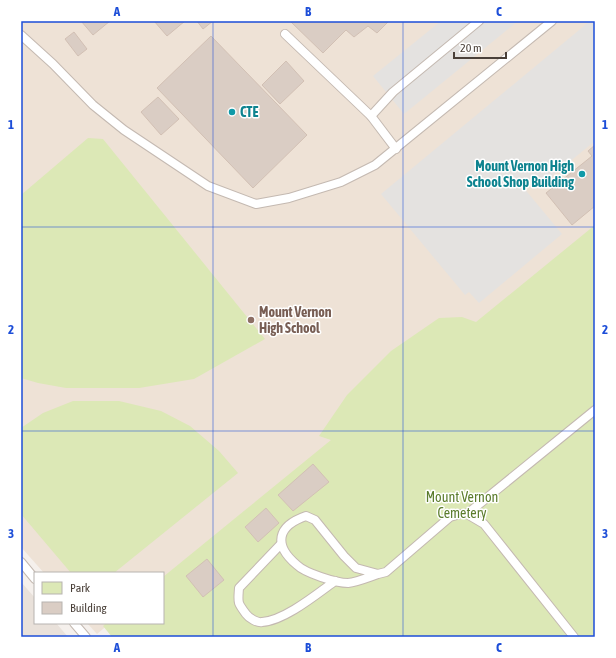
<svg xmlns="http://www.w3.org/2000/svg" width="616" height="658" viewBox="0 0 616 658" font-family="'Asap Condensed',sans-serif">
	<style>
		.residential { fill: #e9e1da }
		.education { fill: #eee2d6 }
		.green { fill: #dce8b6 }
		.parking { fill: #e4e2e0 }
		.building { fill: #dacdc4; stroke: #d2c0b4 }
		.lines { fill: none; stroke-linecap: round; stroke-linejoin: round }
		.service-casing { stroke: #c4b9b1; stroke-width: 10 }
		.service { stroke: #fff; stroke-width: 8 }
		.grid { fill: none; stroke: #1d4ed8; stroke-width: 1; stroke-opacity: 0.55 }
		.culture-dot { fill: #0f9aa8; stroke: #fff; stroke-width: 1.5 }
		.education-dot { fill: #8d6e63; stroke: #fff; stroke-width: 1.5 }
		.labels { text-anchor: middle; stroke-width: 3; stroke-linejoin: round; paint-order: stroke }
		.culture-label { font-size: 14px; font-weight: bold; fill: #0d838f; stroke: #fff; text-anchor: start }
		.education-label { font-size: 14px; font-weight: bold; fill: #785e54; stroke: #fff; text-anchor: start }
		.park-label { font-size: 14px; fill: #5b7c2c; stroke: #fff }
		.neatline { fill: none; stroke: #1d4ed8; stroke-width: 1.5 }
		.grid-label { font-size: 13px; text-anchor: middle; font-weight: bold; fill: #1d4ed8 }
	</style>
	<rect width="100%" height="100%" fill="#f5f0ec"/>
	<!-- residential -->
	<polygon class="residential" points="21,582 35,598 35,623 56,623 68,637 21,637"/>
	<!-- education -->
	<g class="education">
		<polygon points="21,21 595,21 595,227 163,580 163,573 44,573 21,547"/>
		<polygon points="87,623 110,623 97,634"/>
	</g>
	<!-- green -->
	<g class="green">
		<polygon points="88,138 103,139 265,339 194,379 139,388 66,388 38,383 21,378 21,195"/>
		<polygon points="595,225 595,637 112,637 103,626 106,623 163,623 163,577 331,440 319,436 347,395 391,351 439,318 462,317 476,322"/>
		<polygon points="73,401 119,401 161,411 190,426 219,451 238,473 114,573 71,573 21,514 21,428 43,413"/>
	</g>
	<!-- parking -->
	<g class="parking">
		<polygon points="441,21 518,21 404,114 373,76"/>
		<polygon points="590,21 595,21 595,141 540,186 534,178 523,187 562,234 479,303 469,292 465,295 381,194"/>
	</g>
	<!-- building -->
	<g class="building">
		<polygon points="81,21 110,21 93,35"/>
		<polygon points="154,21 185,21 167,36"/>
		<polygon points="197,21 213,21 203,29"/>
		<polygon points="290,21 389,21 377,33 368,26 354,37 346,30 323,53"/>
		<polygon points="74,32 87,49 78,56 65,39"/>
		<polygon points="211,36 307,135 253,188 157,88"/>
		<polygon points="286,61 304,81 280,104 262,85"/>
		<polygon points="158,97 179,119 161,135 141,112"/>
		<polygon points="595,145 595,206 572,225 546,193 592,156 588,151"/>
		<polygon points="313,464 329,482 293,511 278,495"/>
		<polygon points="266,508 279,523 258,542 245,527"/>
		<polygon points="207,559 224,580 203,597 186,576"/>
	</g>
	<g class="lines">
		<defs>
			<g id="service">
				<polyline points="285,34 371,116 396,149"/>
				<polyline points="21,35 53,64 93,105 124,130 208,186 256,204 289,198 341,182 375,165 552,21"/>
				<polyline points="371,116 393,92 479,21"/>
				<path d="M281 544 239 588C238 603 237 602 246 614 249 618 257 623 262 622 284 621 317 594 335 581"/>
				<polyline points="21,562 35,579"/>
				<path d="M378 574C369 577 357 582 348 583 336 583 305 573 297 565 273 545 277 526 306 516L315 520 344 556 356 568 378 574 386 572 450 517 460 514H467"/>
				<polyline points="74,623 86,637"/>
				<polyline points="574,637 484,524 467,514 595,410"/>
			</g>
		</defs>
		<!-- service casing -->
		<use href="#service" class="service-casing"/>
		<!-- service -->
		<use href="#service" class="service"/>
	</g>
	<!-- grid -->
	<path class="grid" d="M213 21V637M403 21V637M21 227H595M21 431H595"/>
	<!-- markers -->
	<g class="culture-dot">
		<circle cx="232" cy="112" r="4"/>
		<circle cx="582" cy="174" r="4"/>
	</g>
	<circle class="education-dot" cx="251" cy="320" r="4"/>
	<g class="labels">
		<!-- culture labels -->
		<g class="culture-label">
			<text x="240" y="117">CTE</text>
			<text x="574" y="171" text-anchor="end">Mount Vernon High<tspan x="574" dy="16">School Shop Building</tspan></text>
		</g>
		<!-- education labels -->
		<g class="education-label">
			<text x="259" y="317">Mount Vernon<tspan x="259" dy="16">High School</tspan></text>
		</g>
		<!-- park labels -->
		<g class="park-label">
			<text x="462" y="502">Mount Vernon<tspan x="462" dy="16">Cemetery</tspan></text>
		</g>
	</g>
	<!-- border -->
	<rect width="616" height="658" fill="none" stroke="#ffffff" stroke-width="44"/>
	<!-- legend -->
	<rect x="34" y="572" width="130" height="52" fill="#ffffff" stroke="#b7b3b0"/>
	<rect x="42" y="582" width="20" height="12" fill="#dce8b6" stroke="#b7b3b0"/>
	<text x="70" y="592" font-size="12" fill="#4a4039">Park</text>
	<rect x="42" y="602" width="20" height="12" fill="#dacdc4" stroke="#b7b3b0"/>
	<text x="70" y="612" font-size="12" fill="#4a4039">Building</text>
	<!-- scale -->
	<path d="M454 52v6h52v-6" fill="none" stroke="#4a4039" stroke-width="2"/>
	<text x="460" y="52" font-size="12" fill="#4a4039" stroke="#ffffff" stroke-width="3" paint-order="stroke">20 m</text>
	<rect x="22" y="22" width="572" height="614" class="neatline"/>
	<g class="grid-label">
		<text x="117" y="16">A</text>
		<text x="308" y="16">B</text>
		<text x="499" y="16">C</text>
		<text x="11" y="129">1</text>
		<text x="605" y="129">1</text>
		<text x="11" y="334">2</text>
		<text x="605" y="334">2</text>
		<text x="11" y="538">3</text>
		<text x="605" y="538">3</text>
		<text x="117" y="652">A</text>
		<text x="308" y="652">B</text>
		<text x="499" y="652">C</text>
	</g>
</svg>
